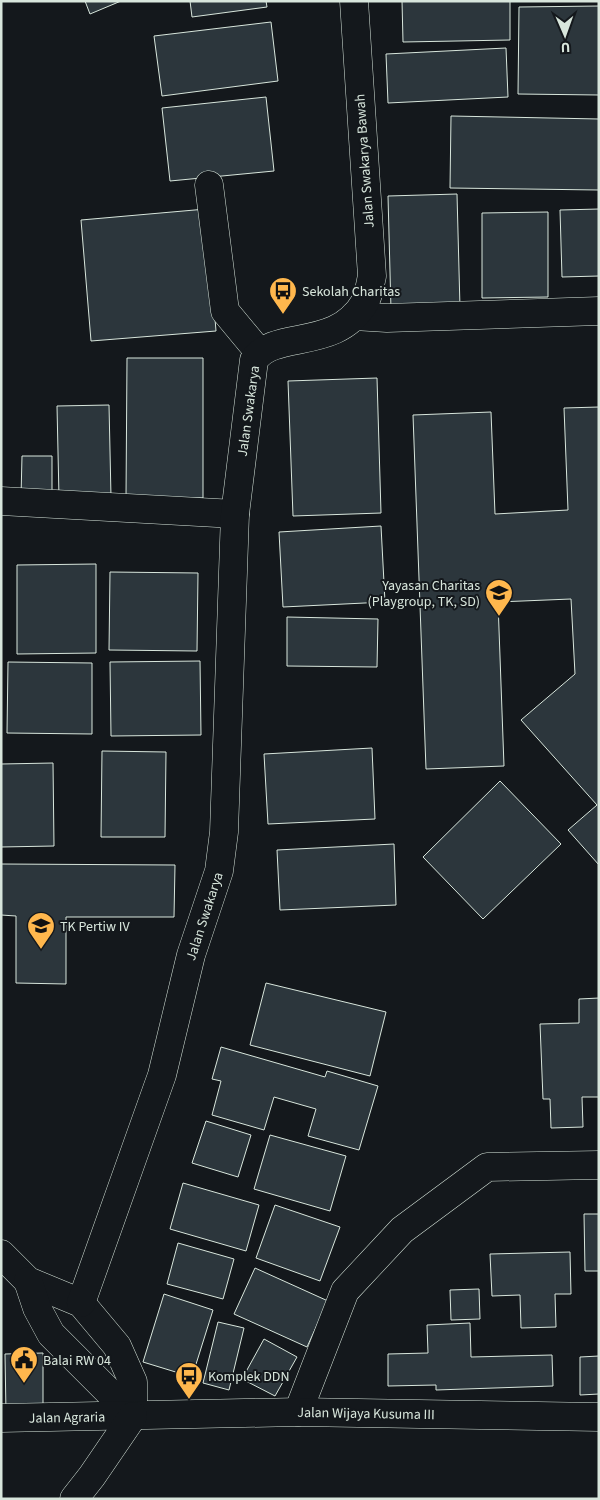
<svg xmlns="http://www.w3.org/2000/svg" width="600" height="1500" viewBox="0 0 600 1500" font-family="'Source Sans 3',sans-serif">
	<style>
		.building { fill: #2c363c; stroke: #d8e6dc }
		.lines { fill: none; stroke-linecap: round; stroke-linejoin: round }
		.minor-casing { stroke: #d8e6dc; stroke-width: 29 }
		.minor { stroke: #14181c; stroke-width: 28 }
		.labels { text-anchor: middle; stroke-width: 4; stroke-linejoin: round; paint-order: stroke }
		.street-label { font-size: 14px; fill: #d8e6dc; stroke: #14181c }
		.poi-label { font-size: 14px; fill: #d8e6dc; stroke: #14181c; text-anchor: start }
	</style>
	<rect width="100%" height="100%" fill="#14181c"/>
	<!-- building -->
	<g class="building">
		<polygon points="85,1 121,1 90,14"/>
		<polygon points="190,1 266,1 267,7 192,17"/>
		<polygon points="402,1 510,1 510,40 403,42"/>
		<polygon points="599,6 599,95 518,94 519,7"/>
		<polygon points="271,22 278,81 162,96 154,36"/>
		<polygon points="506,48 508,97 388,103 386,54"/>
		<polygon points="266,97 274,171 170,181 162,108"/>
		<polygon points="451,116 599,119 599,190 450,188"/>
		<polygon points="457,194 460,308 391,310 388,196"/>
		<polygon points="206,209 216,331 91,341 81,220"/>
		<polygon points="599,209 599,276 562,277 560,210"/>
		<polygon points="548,212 548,297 482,298 482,213"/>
		<polygon points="127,358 203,358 203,498 126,498"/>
		<polygon points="377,378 381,513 293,516 288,381"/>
		<polygon points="109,405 111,497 59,498 57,406"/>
		<polygon points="599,407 599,865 568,830 597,805 521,720 575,674 571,599 498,602 504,766 426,769 413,415 491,412 495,514 568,510 564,408"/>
		<polygon points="22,456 52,456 52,497 21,497"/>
		<polygon points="381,526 385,602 283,607 279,532"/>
		<polygon points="96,564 96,653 17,654 17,565"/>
		<polygon points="110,572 198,573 197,651 109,650"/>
		<polygon points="287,617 378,619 377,667 287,666"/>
		<polygon points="200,661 201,735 111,736 110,662"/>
		<polygon points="8,662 92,663 92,734 7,733"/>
		<polygon points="372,748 375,819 268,824 264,754"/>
		<polygon points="102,751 166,752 165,837 101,837"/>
		<polygon points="53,763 54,846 1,847 1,764"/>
		<polygon points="500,781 561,844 483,919 423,857"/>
		<polygon points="394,844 396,905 280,910 277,850"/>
		<polygon points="1,864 175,865 174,917 66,917 66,984 16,983 16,916 1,915"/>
		<polygon points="266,983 386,1012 370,1076 250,1045"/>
		<polygon points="599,998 599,1097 582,1097 583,1127 551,1128 550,1099 543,1099 540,1024 579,1023 579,999"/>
		<polygon points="221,1047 325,1077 327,1071 378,1086 359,1150 308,1136 316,1109 274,1097 264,1130 212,1115 221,1081 212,1079"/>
		<polygon points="206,1121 251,1135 238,1177 192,1163"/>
		<polygon points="270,1135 346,1156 330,1211 254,1189"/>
		<polygon points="183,1183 259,1205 246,1251 170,1229"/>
		<polygon points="275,1205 340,1227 320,1281 256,1258"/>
		<polygon points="584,1214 599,1214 599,1271 585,1271"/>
		<polygon points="178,1243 234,1259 223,1299 167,1284"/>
		<polygon points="570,1252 571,1294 555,1294 556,1327 521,1328 520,1295 492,1296 490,1254"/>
		<polygon points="255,1268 328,1301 307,1347 234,1314"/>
		<polygon points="479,1289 480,1319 451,1320 450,1290"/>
		<polygon points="164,1294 213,1310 192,1377 143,1362"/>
		<polygon points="218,1322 244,1328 229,1390 203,1383"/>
		<polygon points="470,1323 471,1357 552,1355 553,1386 436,1390 436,1385 388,1386 388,1354 428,1353 427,1325"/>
		<polygon points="264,1339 297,1357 275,1396 242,1379"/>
		<polygon points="43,1353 43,1414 6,1414 5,1354"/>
		<polygon points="599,1356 599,1394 580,1395 580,1357"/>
	</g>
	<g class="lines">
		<defs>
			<g id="minor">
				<polyline points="209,185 225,311 259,352"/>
				<polyline points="354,316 387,318 599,311"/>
				<polyline points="1,501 235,514"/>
				<polyline points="1,1254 28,1281 81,1303 117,1346 133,1382 133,1416"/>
				<polyline points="28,1281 37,1308 51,1334 133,1416"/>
				<path d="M81 1303 162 1075 191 955 219 871 224 832 235 514 254 360C275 329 336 352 365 302 369 295 370 284 372 276L354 1"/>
				<polyline points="298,1412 345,1291 402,1230 487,1167 599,1165"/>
				<polyline points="1,1418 298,1412 599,1417"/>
				<polyline points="74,1499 92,1476 133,1416"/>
			</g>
		</defs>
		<!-- minor casing -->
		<use href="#minor" class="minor-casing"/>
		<!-- minor -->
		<use href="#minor" class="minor"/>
	</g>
	<!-- icons -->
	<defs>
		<symbol id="bus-pin" viewBox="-11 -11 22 30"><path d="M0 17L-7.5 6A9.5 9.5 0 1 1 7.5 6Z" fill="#ffb74d" stroke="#14181c"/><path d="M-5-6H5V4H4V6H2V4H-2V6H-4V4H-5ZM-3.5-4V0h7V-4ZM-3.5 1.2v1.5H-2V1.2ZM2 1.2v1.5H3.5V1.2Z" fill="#111"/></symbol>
		<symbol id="school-pin" viewBox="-11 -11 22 30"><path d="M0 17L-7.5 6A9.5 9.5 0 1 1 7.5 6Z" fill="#ffb74d" stroke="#14181c"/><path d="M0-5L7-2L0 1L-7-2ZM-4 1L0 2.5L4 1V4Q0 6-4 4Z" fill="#111"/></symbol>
		<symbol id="civic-pin" viewBox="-11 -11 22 30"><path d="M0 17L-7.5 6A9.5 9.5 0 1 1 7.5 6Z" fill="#ffb74d" stroke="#14181c"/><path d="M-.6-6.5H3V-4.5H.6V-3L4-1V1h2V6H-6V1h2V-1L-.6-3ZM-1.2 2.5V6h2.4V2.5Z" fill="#111"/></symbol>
	</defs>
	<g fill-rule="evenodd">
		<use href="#bus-pin" x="267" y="275" width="32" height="43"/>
		<use href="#school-pin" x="483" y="577" width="32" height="43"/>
		<use href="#school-pin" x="25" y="910" width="32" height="43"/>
		<use href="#civic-pin" x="8" y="1344" width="32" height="43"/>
		<use href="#bus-pin" x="173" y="1360" width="32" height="43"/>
	</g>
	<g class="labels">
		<!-- street labels -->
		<g class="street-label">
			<text transform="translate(364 161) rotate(-94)" y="5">Jalan Swakarya Bawah</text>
			<text transform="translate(248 411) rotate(-82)" y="5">Jalan Swakarya</text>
			<text transform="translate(204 916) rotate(-72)" y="5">Jalan Swakarya</text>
			<text transform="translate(366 1413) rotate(1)" y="5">Jalan Wijaya Kusuma III</text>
			<text transform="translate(67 1417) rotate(-1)" y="5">Jalan Agraria</text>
		</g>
		<!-- poi labels -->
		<g class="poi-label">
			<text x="302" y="296">Sekolah Charitas</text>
			<text x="480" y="590" text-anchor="end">Yayasan Charitas<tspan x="480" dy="16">(Playgroup, TK, SD)</tspan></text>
			<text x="60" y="931">TK Pertiw IV</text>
			<text x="43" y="1365">Balai RW 04</text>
			<text x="208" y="1381">Komplek DDN</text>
		</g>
	</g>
	<!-- border -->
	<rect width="600" height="1500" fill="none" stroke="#d8e6dc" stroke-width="5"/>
	<!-- north arrow -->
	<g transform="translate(565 35) rotate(178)" stroke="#14181c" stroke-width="4" paint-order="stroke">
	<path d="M0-4L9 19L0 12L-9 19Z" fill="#d8e6dc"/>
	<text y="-8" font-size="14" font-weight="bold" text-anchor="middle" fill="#d8e6dc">U</text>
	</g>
</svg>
